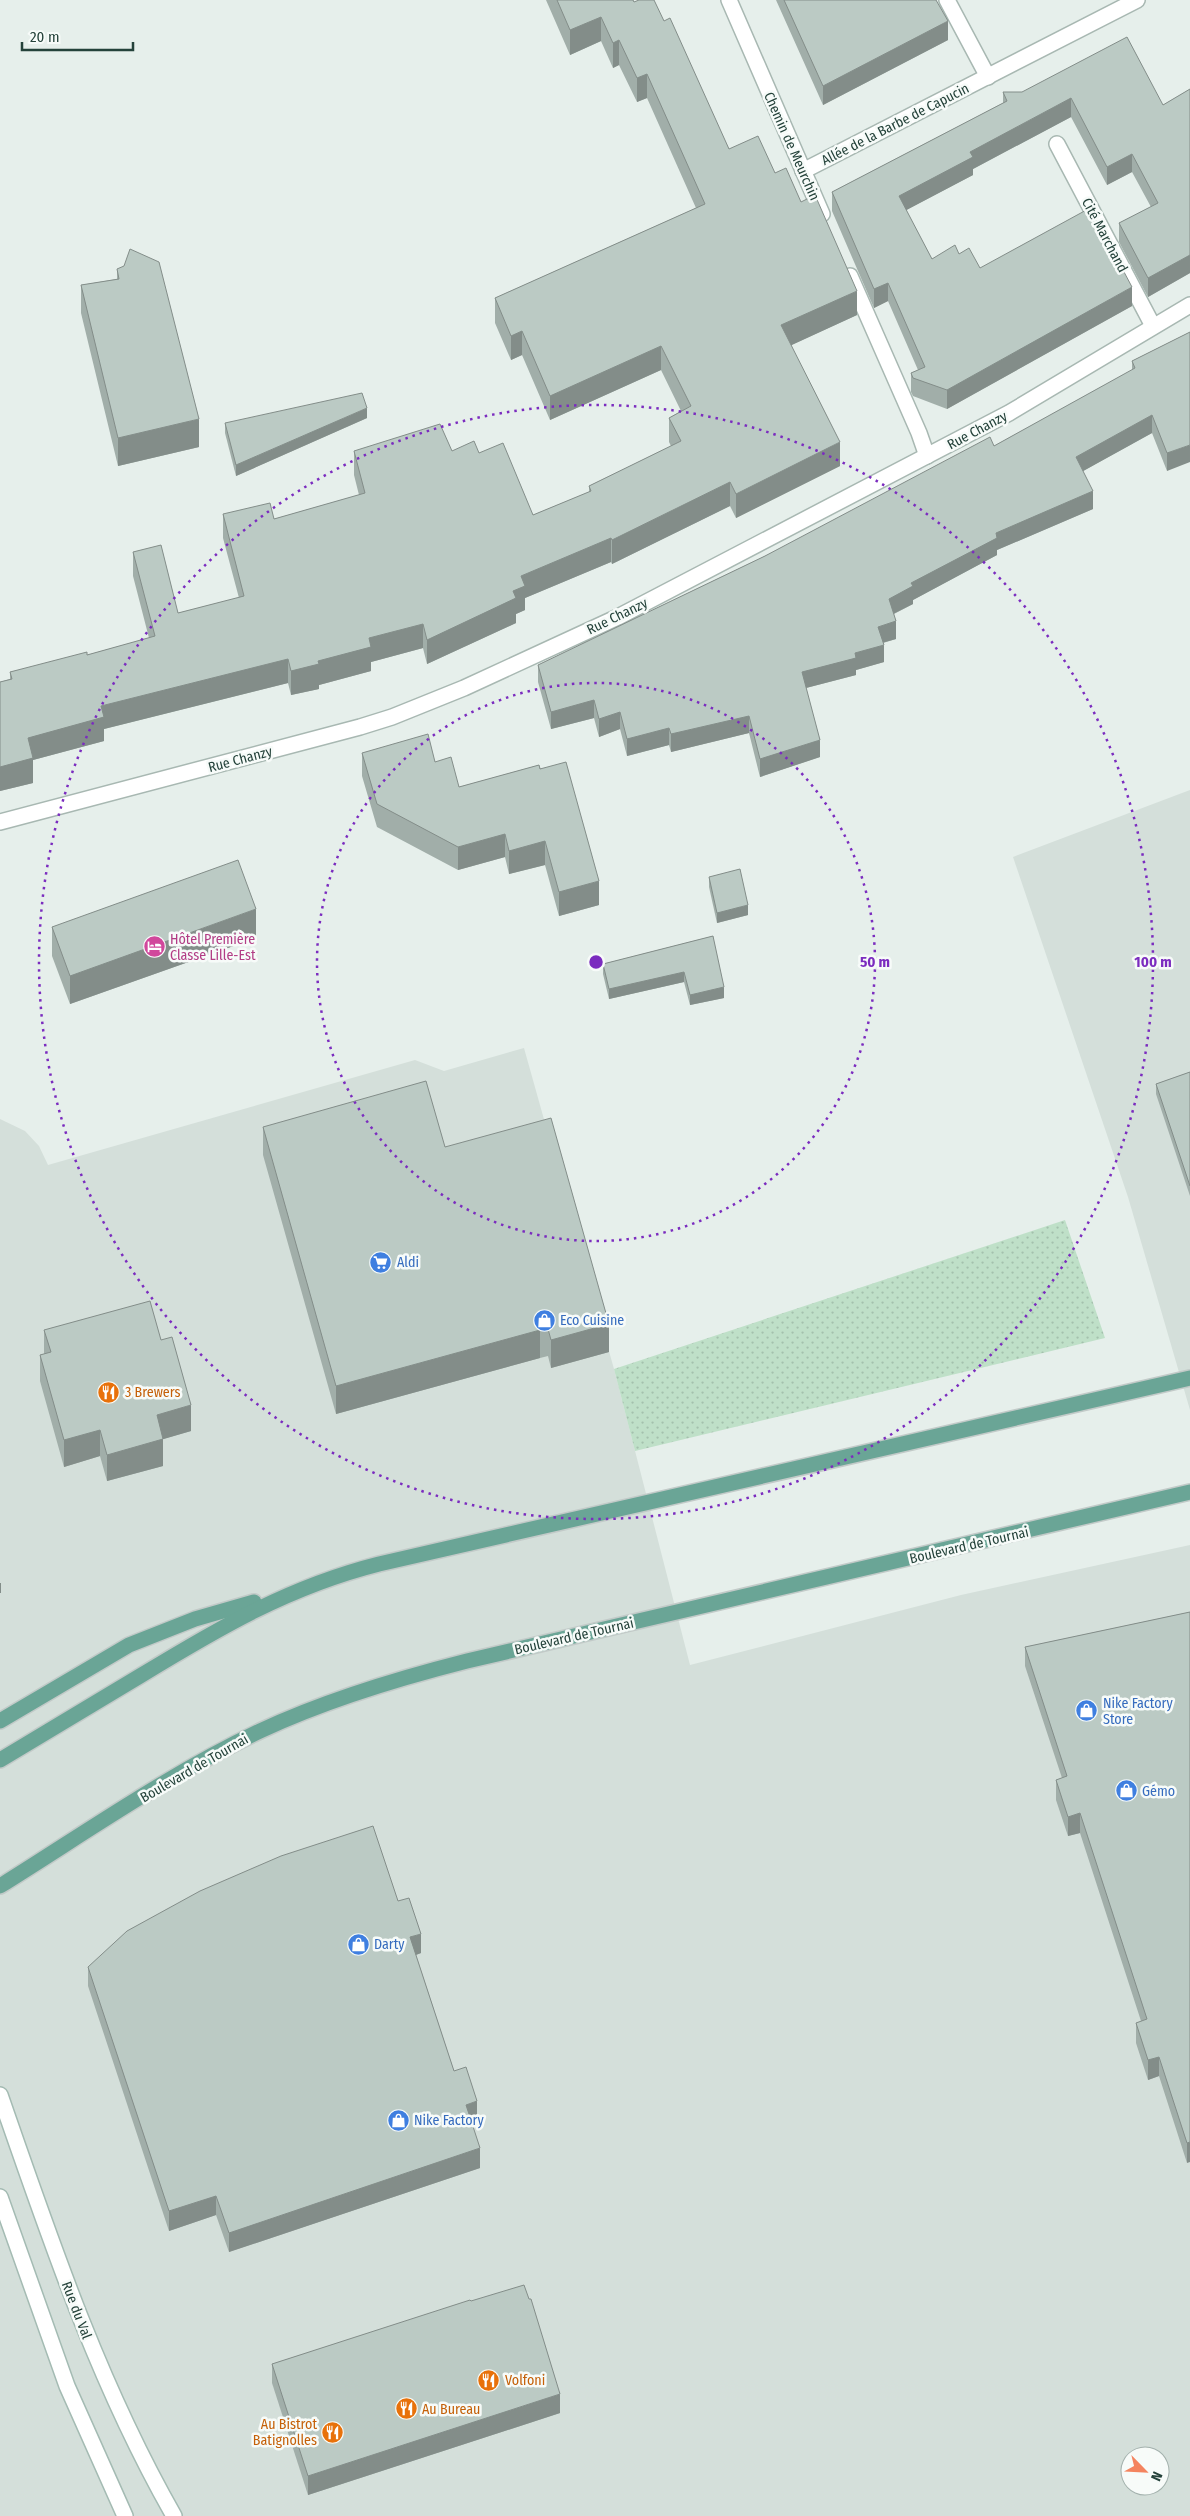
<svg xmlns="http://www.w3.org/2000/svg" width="1190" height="2516" viewBox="0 0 1190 2516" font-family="'Fira Sans Condensed',sans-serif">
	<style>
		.built { fill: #d4dfda; fill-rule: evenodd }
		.grass { fill: url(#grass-dots) }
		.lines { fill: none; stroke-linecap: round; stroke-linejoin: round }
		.street-casing { stroke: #a8b8b2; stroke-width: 18 }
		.secondary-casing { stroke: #a4bbb3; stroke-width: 18 }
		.primary-casing { stroke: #c2cac8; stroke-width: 18 }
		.street { stroke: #fff; stroke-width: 15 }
		.secondary { stroke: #fff; stroke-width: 15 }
		.primary { stroke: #6aa596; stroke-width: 15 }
		.wall { fill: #a1aea9 }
		.shaded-wall { fill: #838d89 }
		.building { fill: #bbcac4; stroke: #838d89 }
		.ring { fill: none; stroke: #7b2cbf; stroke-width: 2.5; stroke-dasharray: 2.5 5 }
		.labels { text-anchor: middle; stroke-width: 5; stroke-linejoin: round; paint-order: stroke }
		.street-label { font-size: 14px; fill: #24423a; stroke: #f7fbf9 }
		.hotel-label { font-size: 14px; fill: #b23c85; stroke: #f7fbf9; text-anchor: start }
		.shop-label { font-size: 14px; fill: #366cbe; stroke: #f7fbf9; text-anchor: start }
		.food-label { font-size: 14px; fill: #c56008; stroke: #f7fbf9; text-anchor: start }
		.centre { fill: #7b2cbf; stroke: #f7fbf9; stroke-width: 2.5 }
		.ring-label { font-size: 15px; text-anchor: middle; font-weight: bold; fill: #7b2cbf; stroke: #f7fbf9; stroke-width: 5; stroke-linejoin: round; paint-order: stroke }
	</style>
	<defs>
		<pattern id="grass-dots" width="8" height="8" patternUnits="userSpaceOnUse" patternTransform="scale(1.25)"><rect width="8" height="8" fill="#bfe0c8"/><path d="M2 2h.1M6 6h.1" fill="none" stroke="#a4c1ad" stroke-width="1.8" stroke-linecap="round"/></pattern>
	</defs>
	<rect width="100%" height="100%" fill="#e6efeb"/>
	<!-- built -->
	<g class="built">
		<polygon points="1190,790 1190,1410 1128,1197 1013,857"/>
		<path d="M524 1048 614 1369 690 1665 961 1595 1190 1545V2516H0V1119L25 1131 39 1146 48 1165 415 1060 444 1071ZM1130 2456H1160V2486H1130Z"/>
	</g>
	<!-- grass -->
	<polygon class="grass" points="1065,1220 1105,1338 635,1451 614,1369"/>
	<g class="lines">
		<defs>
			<g id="street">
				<polyline points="729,0 822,214"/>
				<polyline points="947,0 988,77"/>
				<polyline points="1057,144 1153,326"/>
				<polyline points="803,171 1137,0"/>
				<polyline points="850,276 919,433 927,456"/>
				<polyline points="0,822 360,727 392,717 464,688 618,617 1009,413 1190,305"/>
			</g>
			<g id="secondary">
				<path d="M0 2095C50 2239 98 2383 174 2516"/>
				<polyline points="0,2197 67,2386 125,2516"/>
			</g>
			<g id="primary">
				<polyline points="0,1721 129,1645 195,1619 254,1602"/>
				<path d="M0 1760C47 1732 93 1704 140 1676 219 1628 288 1587 379 1564L1190 1378"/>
				<path d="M0 1886C85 1833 169 1774 260 1731 326 1700 396 1679 467 1661L1190 1492"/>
			</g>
		</defs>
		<!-- street casing -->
		<use href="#street" class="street-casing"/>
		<!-- secondary casing -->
		<use href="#secondary" class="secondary-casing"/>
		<!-- primary casing -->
		<use href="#primary" class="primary-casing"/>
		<!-- street -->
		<use href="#street" class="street"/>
		<!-- secondary -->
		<use href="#secondary" class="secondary"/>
		<!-- primary -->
		<use href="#primary" class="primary"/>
	</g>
	<!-- wall -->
	<g class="wall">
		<polygon points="546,0 633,0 634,2 664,21 729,149 775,173 801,202 857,315 791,345 840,466 736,518 730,506 612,564 611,562 525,598 525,610 516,614 516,623 427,664 423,648 371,662 371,671 319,685 319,689 291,695 288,683 104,729 104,741 33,760 33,783 0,791 0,682 10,679 10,672 87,655 149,638 133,576 133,552 178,613 239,598 223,538 223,514 274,519 359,495 354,475 354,451 452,451 479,453 533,515 589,492 589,486 671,446 669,442 669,418 681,411 661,370 550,420 522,355 511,360 495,323 495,298 696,208 647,98 637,102 619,65 613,68 601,41 570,55"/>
		<polygon points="776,0 937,0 936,0 948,40 823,105"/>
		<polygon points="1190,89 1190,273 1148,297 1119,242 1119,223 1151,207 1132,172 1107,185 1071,117 973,169 973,175 906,210 932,259 959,254 980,268 1132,306 947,409 913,396 911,392 911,373 918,370 888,301 874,308 832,211 832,192 1003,103 1003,92 1163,105"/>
		<polygon points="117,269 199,447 118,466 81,313 81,285 117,279"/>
		<polygon points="1190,332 1167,471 1152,433 1083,471 1093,509 997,550 997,555 913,600 913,604 894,614 896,639 883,643 884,662 856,670 856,675 806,688 820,757 760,777 749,733 671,752 669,745 627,756 620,729 599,737 594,718 551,729 538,682 538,665 994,446 1132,370 1132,361"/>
		<polygon points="367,418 236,476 225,433 225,423"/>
		<polygon points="362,753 435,762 459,787 539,765 599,905 559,916 545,865 509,874 505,857 458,870 377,827 362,776"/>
		<polygon points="709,877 748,915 717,923 709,887"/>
		<polygon points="52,927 256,938 70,1004 52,956"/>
		<polygon points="713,936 724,998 690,1005 684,982 609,999 603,974 603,964"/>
		<polygon points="1190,1072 1190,1196 1156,1094 1156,1084"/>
		<polygon points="263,1127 445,1147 609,1352 551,1368 548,1356 540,1358 336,1414 263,1155"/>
		<polygon points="44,1330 161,1340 191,1431 163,1439 163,1466 107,1481 100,1456 64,1467 40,1381 40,1355 44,1354"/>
		<polygon points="1190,1612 1187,2163 1159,2076 1148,2080 1136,2043 1136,2023 1141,2021 1080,1833 1068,1836 1056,1800 1056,1780 1062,1778 1025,1666 1025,1647"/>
		<polygon points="398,1901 421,1953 416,1955 454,2071 477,2121 472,2123 480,2168 229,2252 216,2215 169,2231 88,1986 88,1967"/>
		<polygon points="471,2301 560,2413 308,2495 272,2383 272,2364"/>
	</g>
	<!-- shaded-wall -->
	<g class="shaded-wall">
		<polygon points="601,17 601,41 570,55 570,30"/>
		<polygon points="948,21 948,40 823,105 823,86"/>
		<polygon points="619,40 619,65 613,68 613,43"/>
		<polygon points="647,74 647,98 637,102 637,78"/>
		<polygon points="1071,98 1071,117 973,169 973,175 899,214 899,196 970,152"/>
		<polygon points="1132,154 1132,172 1107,185 1107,167"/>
		<polygon points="1190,255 1190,273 1148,297 1148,278"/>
		<polygon points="888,283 888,301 874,308 874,289"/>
		<polygon points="1132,287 1132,306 947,409 947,390"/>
		<polygon points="857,291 857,315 781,350 781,325"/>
		<polygon points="522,331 522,355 511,360 511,336"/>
		<polygon points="661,346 661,370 550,420 550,396"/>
		<polygon points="367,408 367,418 236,476 236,465"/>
		<polygon points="1152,415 1152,433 1076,475 1076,457"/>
		<polygon points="199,419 199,447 118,466 118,438"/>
		<polygon points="840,442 840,466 736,518 736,494"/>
		<polygon points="1190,445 1190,462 1167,471 1167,453"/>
		<polygon points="730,482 730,506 612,564 612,540"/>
		<polygon points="1093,491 1093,509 997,550 997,555 913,600 913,604 889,616 889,599 911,583 996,533"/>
		<polygon points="611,538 611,562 525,598 525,610 516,614 516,623 427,664 427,640 513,591 521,576"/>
		<polygon points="896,621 896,639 878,644 878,627"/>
		<polygon points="423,624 423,648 371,662 371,671 319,685 319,689 291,695 291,671 318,661 369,638"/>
		<polygon points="884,645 884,662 856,670 856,675 802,689 802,672 855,653"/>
		<polygon points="288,659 288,683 104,729 104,741 33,760 33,783 0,791 0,767 28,738 101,706"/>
		<polygon points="594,700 594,718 551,729 551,712"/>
		<polygon points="620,712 620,729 599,737 599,719"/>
		<polygon points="749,716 749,733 671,752 671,734"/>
		<polygon points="669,728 669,745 627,756 627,739"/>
		<polygon points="820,740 820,757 760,777 760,759"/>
		<polygon points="505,834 505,857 458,870 458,847"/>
		<polygon points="545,841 545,865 509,874 509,851"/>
		<polygon points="599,881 599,905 559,916 559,892"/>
		<polygon points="748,905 748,915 717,923 717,913"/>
		<polygon points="256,909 256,938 70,1004 70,976"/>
		<polygon points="684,972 684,982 609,999 609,989"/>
		<polygon points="724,987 724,998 690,1005 690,995"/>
		<polygon points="609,1324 609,1352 551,1368 551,1340"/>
		<polygon points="540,1330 540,1358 336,1414 336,1386"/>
		<polygon points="191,1405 191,1431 157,1441 157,1415"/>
		<polygon points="100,1430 100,1456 64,1467 64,1440"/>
		<polygon points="163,1439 163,1466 107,1481 107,1455"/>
		<rect x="0" y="1583" width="1" height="10"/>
		<polygon points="1080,1813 1080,1833 1068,1836 1068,1817"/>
		<polygon points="421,1934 421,1953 410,1957 410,1937"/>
		<polygon points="1159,2057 1159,2076 1148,2080 1148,2060"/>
		<polygon points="477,2101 477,2121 466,2125 466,2105"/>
		<polygon points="1190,2142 1190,2162 1187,2163 1187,2143"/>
		<polygon points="480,2148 480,2168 229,2252 229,2233"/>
		<polygon points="216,2196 216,2215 169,2231 169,2211"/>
		<polygon points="560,2394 560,2413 308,2495 308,2476"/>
	</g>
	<!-- building -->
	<g class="building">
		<polygon points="557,0 633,0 634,2 639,0 654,0 664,21 670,18 729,149 758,136 775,173 786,168 801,202 815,195 857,291 781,325 840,442 736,494 730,482 612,540 611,538 521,576 525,586 513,591 516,598 427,640 423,624 369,638 371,647 318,661 319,664 291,671 288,659 101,706 104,717 28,738 33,758 0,767 0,682 12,679 10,672 87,652 87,655 155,636 133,552 161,545 178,613 244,596 223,514 270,503 274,519 365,493 354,451 440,424 452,451 474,441 479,453 503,443 533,515 591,491 589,486 681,441 669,418 691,406 661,346 550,396 522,331 511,336 495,298 705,204 647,74 637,78 619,40 613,43 601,17 570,30"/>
		<polygon points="784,0 936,0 948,21 823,86"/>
		<polygon points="1127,37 1163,105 1190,89 1190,255 1148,278 1119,223 1158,203 1132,154 1107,167 1071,98 970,152 973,157 899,196 932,259 955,245 959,254 969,248 980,268 1090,208 1132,287 947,390 913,378 911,373 925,367 888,283 874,289 832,192 1007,101 1003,92 1022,92"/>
		<polygon points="130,249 159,262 199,419 118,438 81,285 119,279 117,269 124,266"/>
		<polygon points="1190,332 1190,445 1167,453 1152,415 1076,457 1093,491 996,533 997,538 911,583 913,586 889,599 896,621 878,627 884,645 855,653 856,658 802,672 820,740 760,759 749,716 671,734 669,728 627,739 620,712 599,719 594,700 551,712 538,665 765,556 990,437 994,446 1135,368 1132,361"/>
		<polygon points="362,393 367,408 236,465 225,423"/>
		<polygon points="428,734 435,762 451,757 459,787 539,765 540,769 566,762 599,881 559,892 545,841 509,851 505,834 458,847 377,804 362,753"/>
		<polygon points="238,860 256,909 70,976 52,927"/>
		<polygon points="740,869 748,905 717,913 709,877"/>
		<polygon points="713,936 724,987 690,995 684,972 609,989 603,964"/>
		<polygon points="1190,1072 1190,1186 1156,1084"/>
		<polygon points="426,1081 445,1147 551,1118 609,1324 551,1340 548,1329 540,1330 336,1386 263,1127"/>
		<polygon points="150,1301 161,1340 172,1337 191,1405 157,1415 163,1439 107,1455 100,1430 64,1440 40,1355 51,1352 44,1330"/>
		<polygon points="1190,1612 1190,2142 1187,2143 1159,2057 1148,2060 1136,2023 1147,2019 1080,1813 1068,1817 1056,1780 1067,1776 1025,1647"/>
		<polygon points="373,1826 398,1901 409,1898 421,1934 410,1937 454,2071 466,2067 477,2101 466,2105 480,2148 229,2233 216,2196 169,2211 88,1967 127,1931 200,1891 281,1856"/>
		<polygon points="524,2285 529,2299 531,2299 560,2394 308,2476 272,2364 470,2300 471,2301"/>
	</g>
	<!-- distance rings -->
	<g class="ring">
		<circle cx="596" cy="962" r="279"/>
		<circle cx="596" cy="962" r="557"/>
	</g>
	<!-- icons -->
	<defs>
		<symbol id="hotel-disc" viewBox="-11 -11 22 22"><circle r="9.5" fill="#d1479c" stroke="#f7fbf9"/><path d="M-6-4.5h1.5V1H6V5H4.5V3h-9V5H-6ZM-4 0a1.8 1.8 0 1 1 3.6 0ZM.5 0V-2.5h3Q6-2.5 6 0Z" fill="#fff"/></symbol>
		<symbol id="supermarket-disc" viewBox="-11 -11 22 22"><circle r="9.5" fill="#3f7fe0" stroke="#f7fbf9"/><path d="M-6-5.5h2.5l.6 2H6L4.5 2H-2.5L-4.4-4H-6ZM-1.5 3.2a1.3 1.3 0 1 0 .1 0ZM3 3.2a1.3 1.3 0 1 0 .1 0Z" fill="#fff"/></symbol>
		<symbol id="shop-disc" viewBox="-11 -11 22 22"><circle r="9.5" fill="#3f7fe0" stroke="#f7fbf9"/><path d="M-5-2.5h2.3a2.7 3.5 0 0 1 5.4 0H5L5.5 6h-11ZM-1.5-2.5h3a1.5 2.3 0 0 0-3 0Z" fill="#fff"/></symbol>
		<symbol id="restaurant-disc" viewBox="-11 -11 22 22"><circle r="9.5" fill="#e8710a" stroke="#f7fbf9"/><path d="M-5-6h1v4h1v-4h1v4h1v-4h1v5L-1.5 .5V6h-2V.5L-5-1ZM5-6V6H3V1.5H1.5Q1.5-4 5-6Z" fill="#fff"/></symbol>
	</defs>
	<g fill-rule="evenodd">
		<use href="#hotel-disc" x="142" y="934" width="25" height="25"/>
		<use href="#supermarket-disc" x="368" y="1250" width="25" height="25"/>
		<use href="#shop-disc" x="532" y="1308" width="25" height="25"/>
		<use href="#restaurant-disc" x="96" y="1380" width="25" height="25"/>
		<use href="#shop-disc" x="1074" y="1698" width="25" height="25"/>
		<use href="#shop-disc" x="1114" y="1778" width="25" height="25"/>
		<use href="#shop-disc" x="346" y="1932" width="25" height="25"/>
		<use href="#shop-disc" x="386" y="2108" width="25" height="25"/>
		<use href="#restaurant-disc" x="476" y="2368" width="25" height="25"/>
		<use href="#restaurant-disc" x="394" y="2396" width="25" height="25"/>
		<use href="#restaurant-disc" x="320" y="2420" width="25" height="25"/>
	</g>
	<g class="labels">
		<!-- street labels -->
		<g class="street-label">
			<text transform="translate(895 124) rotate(-27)" y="5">Allée de la Barbe de Capucin</text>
			<text transform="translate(792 146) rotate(66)" y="5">Chemin de Meurchin</text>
			<text transform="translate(1105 235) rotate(62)" y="5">Cité Marchand</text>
			<text transform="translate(977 430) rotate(-28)" y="5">Rue Chanzy</text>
			<text transform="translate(617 616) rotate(-26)" y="5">Rue Chanzy</text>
			<text transform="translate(240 759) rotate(-15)" y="5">Rue Chanzy</text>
			<text transform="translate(969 1545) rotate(-13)" y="5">Boulevard de Tournai</text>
			<text transform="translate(574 1636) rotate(-13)" y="5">Boulevard de Tournai</text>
			<text transform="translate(194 1768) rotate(-30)" y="5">Boulevard de Tournai</text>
			<text transform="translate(77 2310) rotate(69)" y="5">Rue du Val</text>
		</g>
		<!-- hotel labels -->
		<g class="hotel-label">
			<text x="170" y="944">Hôtel Première<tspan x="170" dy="16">Classe Lille-Est</tspan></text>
		</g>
		<!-- shop labels -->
		<g class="shop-label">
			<text x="397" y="1267">Aldi</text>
			<text x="560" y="1325">Eco Cuisine</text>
			<text x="1103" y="1708">Nike Factory<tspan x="1103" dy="16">Store</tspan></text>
			<text x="1142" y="1796">Gémo</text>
			<text x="374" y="1949">Darty</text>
			<text x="414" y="2125">Nike Factory</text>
		</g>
		<!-- food labels -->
		<g class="food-label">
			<text x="125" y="1397">3 Brewers</text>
			<text x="505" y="2385">Volfoni</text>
			<text x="422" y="2414">Au Bureau</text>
			<text x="317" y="2429" text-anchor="end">Au Bistrot<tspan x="317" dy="16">Batignolles</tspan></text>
		</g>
	</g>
	<circle cx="596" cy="962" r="8" class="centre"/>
	<g class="ring-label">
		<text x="875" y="967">50 m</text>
		<text x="1153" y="967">100 m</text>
	</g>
	<!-- north arrow -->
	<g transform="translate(1145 2471) rotate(114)"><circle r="24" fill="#f7fbf9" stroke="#a3b1ad"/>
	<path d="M0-4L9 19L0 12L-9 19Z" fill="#f4845f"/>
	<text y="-8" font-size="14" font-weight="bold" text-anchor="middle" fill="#24423a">N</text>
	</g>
	<!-- scale -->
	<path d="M22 42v8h111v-8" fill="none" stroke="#24423a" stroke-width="2.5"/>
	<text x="30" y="42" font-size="15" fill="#24423a" stroke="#f7fbf9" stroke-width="4" paint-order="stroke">20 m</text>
</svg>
